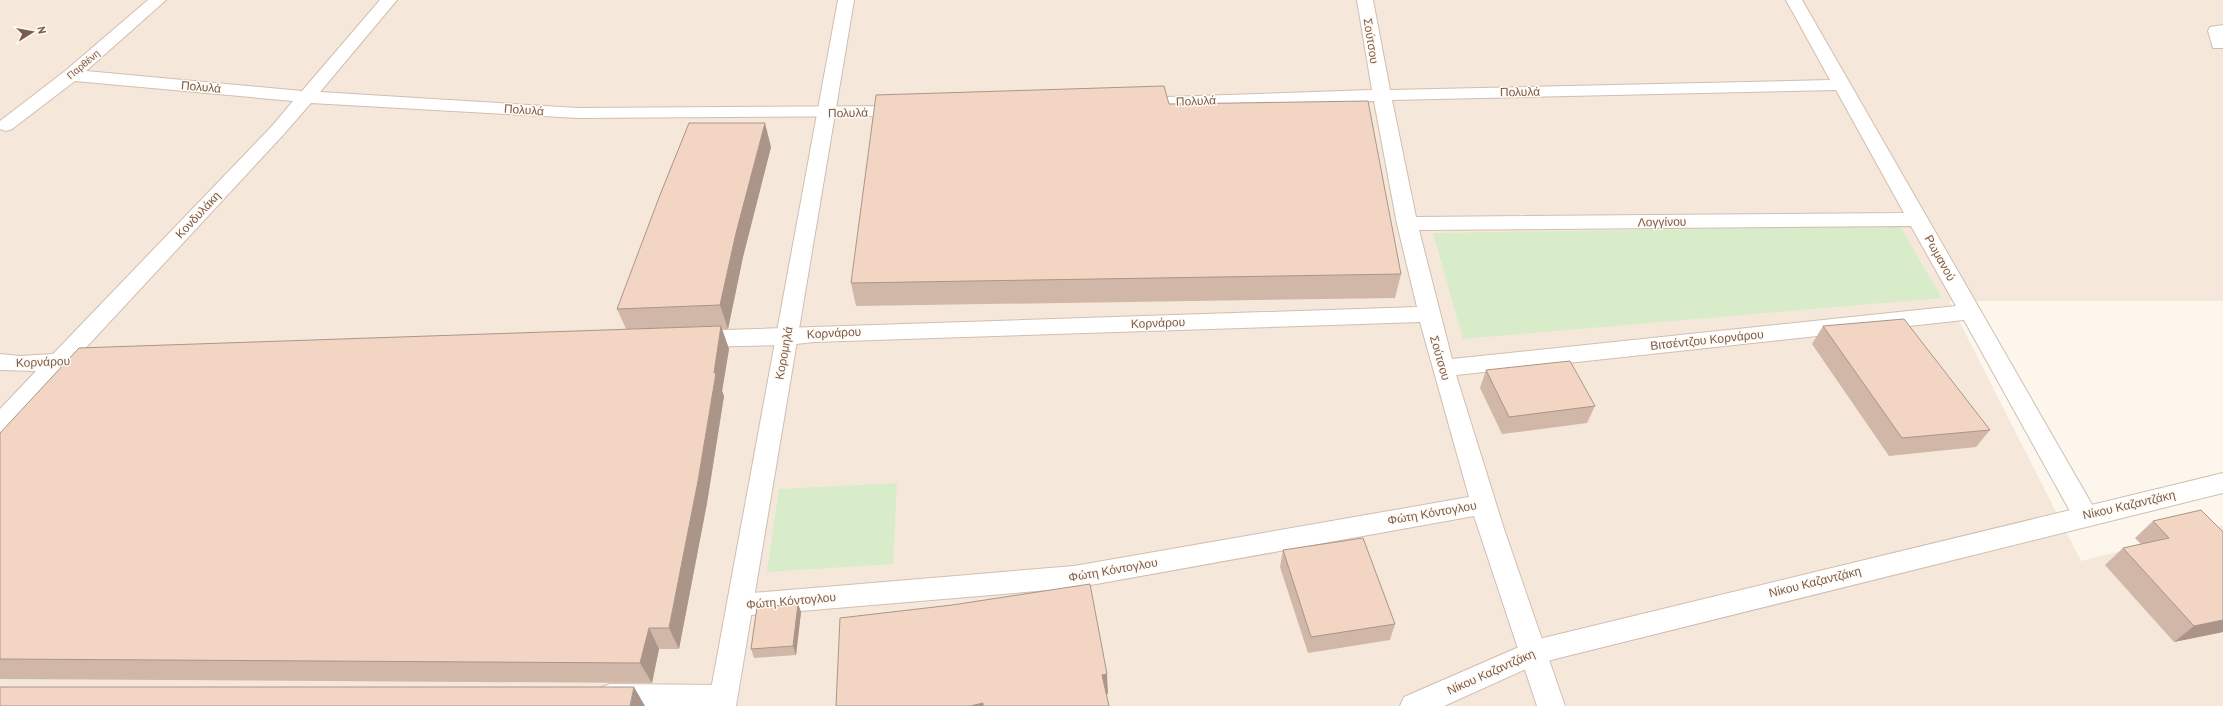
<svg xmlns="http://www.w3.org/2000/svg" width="2223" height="706" viewBox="0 0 2223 706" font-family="'PT Sans',sans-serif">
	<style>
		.residential { fill: #f5e8da }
		.green { fill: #d8ecc9 }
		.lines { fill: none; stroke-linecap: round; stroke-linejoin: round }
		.service-casing { stroke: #d1beb0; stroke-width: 2 }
		.minor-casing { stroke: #d1beb0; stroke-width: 2 }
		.tertiary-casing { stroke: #d1beb0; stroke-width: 2 }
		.service { fill: #fff; fill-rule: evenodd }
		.minor { fill: #fff; fill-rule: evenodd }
		.tertiary { fill: #fff; fill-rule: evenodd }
		.wall { fill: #d1b7a8 }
		.shaded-wall { fill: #aa9588 }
		.building { fill: #f3d5c3; stroke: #aa9588 }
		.labels { text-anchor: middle; stroke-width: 3; stroke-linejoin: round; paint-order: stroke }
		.far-street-label { font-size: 10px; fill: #7a5c4d; stroke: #fffaf3 }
		.street-label { font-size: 12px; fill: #7a5c4d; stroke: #fffaf3 }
	</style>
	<rect width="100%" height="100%" fill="#fdf6ec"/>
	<!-- residential -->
	<polygon class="residential" points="0,0 2223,0 2223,301 1949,301 2081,561 2223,525 2223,706 0,706"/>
	<!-- green -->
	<g class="green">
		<polygon points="1900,226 1942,298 1463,339 1433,233"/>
		<polygon points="897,483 893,564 767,572 779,489"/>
	</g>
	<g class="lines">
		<defs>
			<polygon id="service" points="2223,25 2223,48 2213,48 2208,31 2210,27"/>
			<g id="minor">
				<polygon points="148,0 166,0 86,71 302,91 380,0 397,0 320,92 578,108 904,106 910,107 913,111 910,115 904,116 578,118 311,103 284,134 81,353 97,352 105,354 108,360 105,366 97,368 65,370 8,430 0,433 0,409 36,371 0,370 0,354 20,356 53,354 272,126 293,101 75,81 12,129 6,131 0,129 0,121 65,71"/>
				<path d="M1357 0H1373L1390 90 1830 80 1786 0H1802L2094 508 2097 515 2094 522 2085 525 2076 522 1964 320 1456 375 1504 529 1565 706H1537L1474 516 1074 588 740 616 731 613 727 605 731 597 740 594 1074 566 1469 497 1420 322 814 342 787 345 695 347 687 345 684 339 687 333 695 331 1417 307 1397 224 1374 101 1138 108 1132 107 1129 103 1132 99 1138 98 1372 90ZM1836 90 1904 213 1416 217 1392 100ZM1911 226 1956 306 1452 359 1419 230Z"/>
				<polygon points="610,684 723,685 733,689 737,698 733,706 600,706 596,697 600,688"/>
			</g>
			<g id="tertiary">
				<polygon points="838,0 854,0 736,706 708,706"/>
				<polygon points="2223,473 2223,493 1539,663 1444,706 1400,706 1404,697 1535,640"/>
			</g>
		</defs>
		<!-- service casing -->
		<use href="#service" class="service-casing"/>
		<!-- minor casing -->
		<use href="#minor" class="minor-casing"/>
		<!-- tertiary casing -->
		<use href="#tertiary" class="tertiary-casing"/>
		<!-- service -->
		<use href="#service" class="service"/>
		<!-- minor -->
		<use href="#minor" class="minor"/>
		<!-- tertiary -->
		<use href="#tertiary" class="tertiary"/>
	</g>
	<!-- wall -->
	<g class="wall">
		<polygon points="1169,104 1401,274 1395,298 856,306 851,283"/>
		<polygon points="771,147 743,257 728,329 722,329 729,349 722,391 724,396 707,503 679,649 659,649 652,683 0,679 0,433 626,329 617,309"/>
		<polygon points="1823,326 1990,430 1976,447 1889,456 1812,344"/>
		<polygon points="1486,370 1595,406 1587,423 1502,434 1480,388"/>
		<polygon points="2201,510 2223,632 2174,642 2105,565 2123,548 2141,544 2135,538 2153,521"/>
		<polygon points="1283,550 1395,624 1390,640 1308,653 1280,567"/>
		<polygon points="798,604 801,612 796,655 754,658 751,649"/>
	</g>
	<!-- shaded-wall -->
	<g class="shaded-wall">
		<polygon points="765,123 771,147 743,257 728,329 720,305 736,233"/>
		<polygon points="721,326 729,349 722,391 724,396 707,503 679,649 669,628 714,373"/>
		<polygon points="798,604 801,612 796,655 793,646"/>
		<polygon points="2223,620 2223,632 2174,642 2194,626"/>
		<polygon points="649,628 659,649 652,683 640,663"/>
		<polygon points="1107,674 1108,694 1102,695 1102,675"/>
		<polygon points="634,687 645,706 630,706"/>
		<polygon points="983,703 983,706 970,706"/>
	</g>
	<!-- building -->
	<g class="building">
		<polygon points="1164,86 1169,104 1368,101 1401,274 851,283 876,95"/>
		<polygon points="689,123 765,123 736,233 720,305 617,309 660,195"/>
		<polygon points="1904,319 1990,430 1902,438 1823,326"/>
		<polygon points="721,326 714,373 716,373 698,481 669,628 649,628 640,663 0,659 0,433 79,348"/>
		<polygon points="1570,361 1595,406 1509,417 1486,370"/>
		<polygon points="2201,510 2223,532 2223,620 2194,626 2123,548 2169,538 2153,521"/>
		<polygon points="1363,538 1395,624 1311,637 1283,550"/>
		<polygon points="1090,584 1107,674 1102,675 1109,706 983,706 983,703 970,706 836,706 840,618 952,605"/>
		<polygon points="798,604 793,646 751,649 757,607"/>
		<polygon points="0,687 634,687 630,706 0,706"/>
	</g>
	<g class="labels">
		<!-- far-street labels -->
		<g class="far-street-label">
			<text transform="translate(83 64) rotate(-40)" y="4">Παρθένη</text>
		</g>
		<!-- street labels -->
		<g class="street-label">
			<text transform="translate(1371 41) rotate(81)" y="4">Σούτσου</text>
			<text transform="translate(201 87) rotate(5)" y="4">Πολυλά</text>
			<text transform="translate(1520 92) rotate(-1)" y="4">Πολυλά</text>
			<text transform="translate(1196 101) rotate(-2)" y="4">Πολυλά</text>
			<text transform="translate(524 110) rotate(4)" y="4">Πολυλά</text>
			<text transform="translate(848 113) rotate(-1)" y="4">Πολυλά</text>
			<text transform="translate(198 215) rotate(-47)" y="4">Κονδυλάκη</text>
			<text transform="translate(1662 222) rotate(-1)" y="4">Λογγίνου</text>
			<text transform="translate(1940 258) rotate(61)" y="4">Ρωμανού</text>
			<text transform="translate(1158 323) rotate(-2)" y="4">Κορνάρου</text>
			<text transform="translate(834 333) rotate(-3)" y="4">Κορνάρου</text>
			<text transform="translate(1707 340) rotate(-6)" y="4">Βιτσέντζου Κορνάρου</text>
			<text transform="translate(784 353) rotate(-80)" y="4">Κορομηλά</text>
			<text transform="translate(1440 358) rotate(74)" y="4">Σούτσου</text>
			<text transform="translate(43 362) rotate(-2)" y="4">Κορνάρου</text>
			<text transform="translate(2129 505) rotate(-13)" y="4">Νίκου Καζαντζάκη</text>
			<text transform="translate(1432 513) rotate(-10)" y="4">Φώτη Κόντογλου</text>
			<text transform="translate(1113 570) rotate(-10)" y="4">Φώτη Κόντογλου</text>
			<text transform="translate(1815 582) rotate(-14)" y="4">Νίκου Καζαντζάκη</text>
			<text transform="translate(791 601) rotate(-5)" y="4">Φώτη Κόντογλου</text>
			<text transform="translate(1491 672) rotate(-24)" y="4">Νίκου Καζαντζάκη</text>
		</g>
	</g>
	<!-- north arrow -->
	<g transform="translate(32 32) rotate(79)" stroke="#fffaf3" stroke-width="3" paint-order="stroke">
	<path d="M0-3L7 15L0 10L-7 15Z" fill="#7a5c4d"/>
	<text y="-6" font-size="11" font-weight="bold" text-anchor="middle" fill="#7a5c4d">N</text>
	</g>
</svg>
